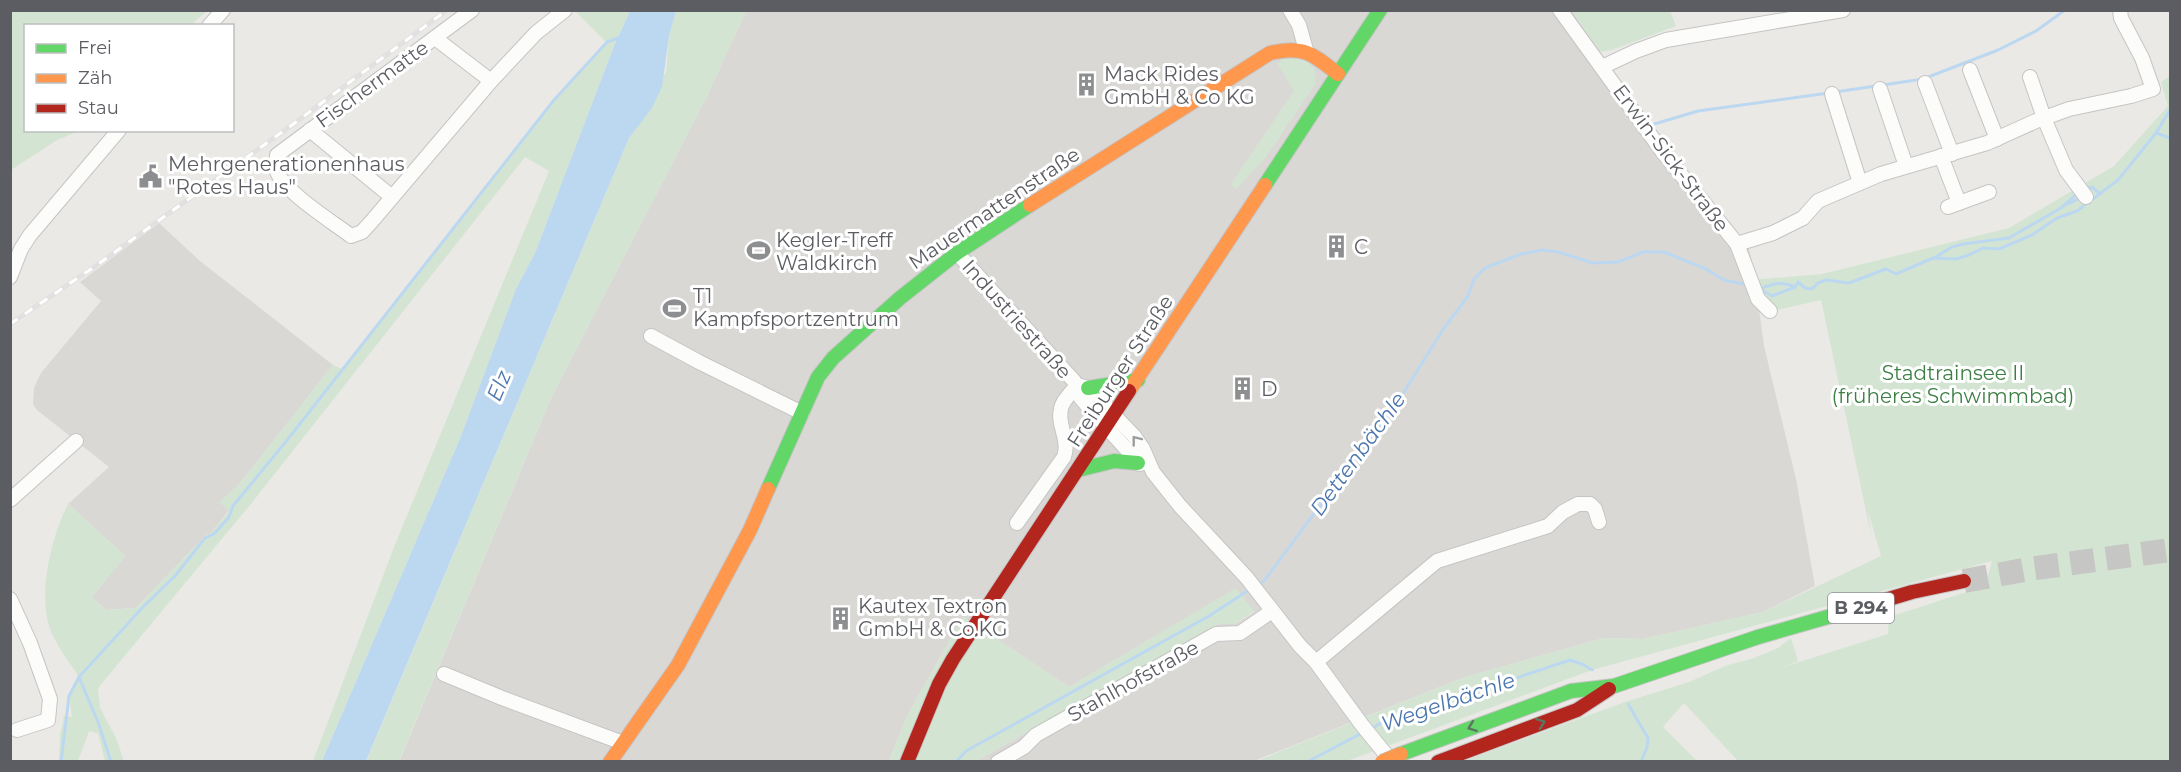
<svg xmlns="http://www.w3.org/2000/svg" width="2181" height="772" viewBox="0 0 2181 772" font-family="Montserrat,sans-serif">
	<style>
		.industrial { fill: #dad8d5 }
		.green { fill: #d3e5d2 }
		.water { fill: #bcd8f1 }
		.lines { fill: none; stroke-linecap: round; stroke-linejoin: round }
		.stream { stroke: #bcd8f1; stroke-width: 3 }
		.highway-tunnel { stroke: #c6c6c4; stroke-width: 24; stroke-dasharray: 24 12; stroke-linecap: butt }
		.street-casing { stroke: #c6c5c6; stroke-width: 16 }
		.fast-casing { stroke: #c5c5c6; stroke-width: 16 }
		.slow-casing { stroke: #c5c5c6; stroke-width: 16 }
		.jam-casing { stroke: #c5c5c6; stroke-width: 16 }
		.street { stroke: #fcfcfb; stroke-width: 14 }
		.fast { stroke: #63d668; stroke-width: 14 }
		.slow { stroke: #ff974d; stroke-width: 14 }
		.jam { stroke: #b3261e; stroke-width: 14 }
		.rail-casing { stroke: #e2e1e1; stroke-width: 5 }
		.rail { stroke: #fff; stroke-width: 3; stroke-dasharray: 9; stroke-linecap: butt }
		.slow-bridge-casing { stroke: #bdb496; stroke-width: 16; stroke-linecap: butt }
		.slow-bridge { stroke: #ff974d; stroke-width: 14 }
		.oneway { stroke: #9b9d9f }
		.oneway2 { stroke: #5d7563 }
		.labels { text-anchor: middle; stroke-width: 6; stroke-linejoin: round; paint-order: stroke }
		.shield { fill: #fff; stroke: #8c8e91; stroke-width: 1.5 }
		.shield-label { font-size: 18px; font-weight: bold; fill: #5b5d62 }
		.poi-label { font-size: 20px; fill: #5b5d62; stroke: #fff; text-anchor: start }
		.street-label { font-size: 20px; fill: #5b5d62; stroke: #fff }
		.park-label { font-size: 20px; fill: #3d7f44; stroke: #fff }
		.water-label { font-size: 21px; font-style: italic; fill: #4b76ae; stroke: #fff }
	</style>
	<rect width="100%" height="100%" fill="#eae9e5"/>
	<!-- industrial -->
	<g class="industrial">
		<polygon points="746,11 1572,11 1652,128 1737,231 1749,248 1755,279 1764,346 1796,479 1815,586 1763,612 1642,639 1604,638 1465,677 1254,761 976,761 1218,624 1235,624 1254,612 1236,589 1069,687 963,617 907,716 889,761 399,762 551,398 707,96"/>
		<polygon points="159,223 200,261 333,365 237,487 220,502 229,510 210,534 207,534 136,608 106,610 92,597 125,556 68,504 109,467 37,410 33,404 34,388 41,373 101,301 80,282"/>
	</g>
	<!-- green -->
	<g class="green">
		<polygon points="11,10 207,10 207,11 191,25 26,26 26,130 79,131 57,140 11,170"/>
		<path d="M575 11H630L614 46 535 253 516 289 461 436 322 761H313L394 547 549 171 525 157 250 505 98 688 100 708 116 738 124 761H105L98 733 89 731 78 761H59L60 735 64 716 72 717 69 696 79 677C70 663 59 649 52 634 36 597 51 538 68 504L125 556 92 597 106 610 136 608 207 534H210L229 511 220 502 237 487 333 365 342 369 554 100 606 42Z"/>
		<polygon points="676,11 746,11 707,96 551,398 399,761 366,762 629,138 666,72 669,36"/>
		<polygon points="1572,11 1670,11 1676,26 1612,50 1600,52"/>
		<polygon points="1286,57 1303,57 1314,68 1316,83 1266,157 1236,189 1231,184 1294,91 1277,63"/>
		<polygon points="2170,76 2170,761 1738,761 1684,703 1663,727 1697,761 1464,761 1625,702 1689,682 1725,666 1754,658 1778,648 1791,638 1798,661 1783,667 1888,634 1889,617 1985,586 1992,561 1592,670 1347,761 1254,762 1465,677 1604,638 1642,639 1763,612 1881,556 1868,511 1872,539 1821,300 1763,313 1751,280 1822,274 2009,228 2114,166 2168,106 2161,82"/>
		<polygon points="1236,588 1254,611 1235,624 1218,624 976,761 889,762 907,716 963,617 1069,687"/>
	</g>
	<!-- water -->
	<polygon class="water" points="630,11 676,11 669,36 662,87 652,108 629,138 366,761 322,761 461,436 516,289 535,253 614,46"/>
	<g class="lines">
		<!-- stream -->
		<g class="stream">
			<polyline points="1883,85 1923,79 1998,50 2036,31 2065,10"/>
			<polyline points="1835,92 1876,86"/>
			<polyline points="1651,125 1698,111 1829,93"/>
			<polyline points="2156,133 2170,138"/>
			<polyline points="2088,188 2092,187 2100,194"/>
			<polyline points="2068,204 2080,198"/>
			<polyline points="1934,258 1952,247 1963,244 2009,238 2061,208 2077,194"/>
			<polyline points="1760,289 1772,296 1795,287 1798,282 1805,288 1812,289 1818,283 1826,280 1849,283 1886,269 1896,274 1933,258 1956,259 1969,255 1983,248 1999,249 2032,235 2057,218 2077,211 2118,180 2156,133 2170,110"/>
			<path d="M1760 289C1774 283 1782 281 1795 287"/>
			<polyline points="1257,585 1264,581 1402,395 1444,328 1468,296 1474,279 1485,268 1521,254 1542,250 1558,252 1593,263 1618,262 1643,252 1664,252 1706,269 1724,280 1748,285"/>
			<polyline points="79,677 98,722 111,762"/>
			<polyline points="1628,704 1648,738 1647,747 1641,762"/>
			<polyline points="1371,729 1379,724 1570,660 1582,664 1592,670"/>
			<polyline points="61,762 69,696 79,677 143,607 175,576 205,538 214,534 229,517 233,506 288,439 554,100 607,42 621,37"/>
			<polyline points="956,762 966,751 1209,616 1252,588"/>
			<polyline points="1307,762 1362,733"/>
		</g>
		<!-- highway-tunnel -->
		<polyline class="highway-tunnel" points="1964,581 2029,569 2170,550"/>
		<defs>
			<g id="street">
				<path d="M472 10 277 155C277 159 275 165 276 169 282 191 333 222 351 236L362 232 372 221 491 81 536 33 565 10"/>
				<polyline points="1290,10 1299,25 1306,50"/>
				<polyline points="1560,10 1662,151 1737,244 1758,299 1770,311"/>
				<polyline points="209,26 223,10"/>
				<polyline points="435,38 491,81"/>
				<polyline points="1602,67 1636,51 1666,40 1843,10"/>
				<polyline points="1970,70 1997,139"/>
				<polyline points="2030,77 2044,118 2066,170 2086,197"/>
				<polyline points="1925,83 1952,154"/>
				<polyline points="1880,89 1906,166"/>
				<polyline points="1832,94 1860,183"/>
				<polyline points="310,130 392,197"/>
				<polyline points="1941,156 1959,203 1948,207"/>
				<polyline points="1959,203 1989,192"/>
				<polyline points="1737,244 1773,233 1803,218 1818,201 1881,174 1987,143 2036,121 2069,109 2131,96 2153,89 2142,58 2121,18 2120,10"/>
				<polyline points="957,253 1074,381 1080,397 1090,409 1140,464"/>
				<polyline points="10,277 21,249 30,235 119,130"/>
				<polyline points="651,336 699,362 802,413"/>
				<polyline points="1077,385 1088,388 1134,436 1143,449 1153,472 1180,506 1247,578 1300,646 1316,662 1362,725 1392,762"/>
				<polyline points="10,500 76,441"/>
				<path d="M1017 523 1064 457C1070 439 1057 426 1061 409 1062 401 1072 392 1077 385"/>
				<polyline points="10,599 30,643 50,699 48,720 17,730"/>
				<polyline points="1316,662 1437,561 1548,526 1563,512 1578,504 1590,504 1595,509 1599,522"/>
				<polyline points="444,674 502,698 623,743"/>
				<polyline points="998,762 1024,747 1036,735 1216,634 1240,633 1272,611"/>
			</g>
			<g id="fast">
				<polyline points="1265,185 1380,10"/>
				<polyline points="1088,388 1138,380"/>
				<polyline points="1078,470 1114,461 1138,463"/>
				<polyline points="768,489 818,377 833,358 900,298 957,253 1030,205"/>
				<polyline points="1401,754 1571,691 1614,686 1758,637 1845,612"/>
			</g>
			<g id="slow">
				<path d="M1030 205 1270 53C1303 45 1313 54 1338 74"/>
				<polyline points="1129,391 1265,185"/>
				<polyline points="610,762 678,665 750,530 768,489"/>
			</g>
			<g id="jam">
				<polyline points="1845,612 1912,592 1964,581"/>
				<polyline points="907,762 939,684 953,659 1129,391"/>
				<polyline points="1438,762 1577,710 1609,689"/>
			</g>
		</defs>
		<!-- street casing -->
		<use href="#street" class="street-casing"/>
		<!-- fast casing -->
		<use href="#fast" class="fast-casing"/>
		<!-- slow casing -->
		<use href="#slow" class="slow-casing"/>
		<!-- jam casing -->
		<use href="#jam" class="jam-casing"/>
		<!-- street -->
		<use href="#street" class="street"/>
		<!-- fast -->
		<use href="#fast" class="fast"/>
		<!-- slow -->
		<use href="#slow" class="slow"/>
		<!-- jam -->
		<use href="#jam" class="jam"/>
		<defs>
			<polyline id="rail" points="10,324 94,267 292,125 447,10"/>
		</defs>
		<!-- rail casing -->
		<use href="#rail" class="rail-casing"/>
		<!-- rail -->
		<use href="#rail" class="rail"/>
		<defs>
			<polyline id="slow-bridge" points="1382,762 1401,754"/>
		</defs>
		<!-- slow-bridge casing -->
		<use href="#slow-bridge" class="slow-bridge-casing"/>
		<!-- slow-bridge -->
		<use href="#slow-bridge" class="slow-bridge"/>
	</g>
	<!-- one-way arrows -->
	<defs><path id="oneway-chevron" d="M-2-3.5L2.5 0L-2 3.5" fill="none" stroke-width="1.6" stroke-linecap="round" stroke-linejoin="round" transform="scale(1.5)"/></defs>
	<use class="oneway" href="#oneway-chevron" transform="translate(1136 440) rotate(-128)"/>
	<g class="oneway2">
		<use href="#oneway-chevron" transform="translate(1541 723) rotate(-20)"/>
		<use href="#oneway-chevron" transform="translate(1472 727) rotate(159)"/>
	</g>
	<!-- icons -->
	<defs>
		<symbol id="building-bare" viewBox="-9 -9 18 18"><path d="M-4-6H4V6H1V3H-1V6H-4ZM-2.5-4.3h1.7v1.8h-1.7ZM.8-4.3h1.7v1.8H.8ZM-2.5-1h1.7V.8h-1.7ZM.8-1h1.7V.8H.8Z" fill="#8d8e90" stroke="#fff" stroke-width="2.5" paint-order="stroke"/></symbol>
		<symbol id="civic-bare" viewBox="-9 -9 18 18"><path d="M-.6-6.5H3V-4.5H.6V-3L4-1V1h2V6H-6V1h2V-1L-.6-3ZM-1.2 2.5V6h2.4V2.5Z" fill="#8d8e90" stroke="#fff" stroke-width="2.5" paint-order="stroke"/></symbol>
		<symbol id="stadium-bare" viewBox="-9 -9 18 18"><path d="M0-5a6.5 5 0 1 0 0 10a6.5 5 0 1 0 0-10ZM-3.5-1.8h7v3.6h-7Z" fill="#8d8e90" stroke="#fff" stroke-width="2.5" paint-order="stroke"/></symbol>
	</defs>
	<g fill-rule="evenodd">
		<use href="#building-bare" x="1070" y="68" width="33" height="33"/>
		<use href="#civic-bare" x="134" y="160" width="33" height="33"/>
		<use href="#building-bare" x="1320" y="230" width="33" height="33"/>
		<use href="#stadium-bare" x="742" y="234" width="33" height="33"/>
		<use href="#stadium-bare" x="658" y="292" width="33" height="33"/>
		<use href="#building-bare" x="1226" y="372" width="33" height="33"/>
		<use href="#building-bare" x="824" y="602" width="33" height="33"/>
	</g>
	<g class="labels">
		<!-- shield labels -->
		<rect class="shield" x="1828" y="593" width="66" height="30" rx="4.5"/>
		<g class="shield-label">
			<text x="1861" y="614">B 294</text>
		</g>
		<!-- poi labels -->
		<g class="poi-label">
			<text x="1104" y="81">Mack Rides<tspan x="1104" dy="23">GmbH &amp; Co KG</tspan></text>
			<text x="168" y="171">Mehrgenerationenhaus<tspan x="168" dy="23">"Rotes Haus"</tspan></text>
			<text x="776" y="247">Kegler-Treff<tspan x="776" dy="23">Waldkirch</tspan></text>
			<text x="1354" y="254">C</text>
			<text x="693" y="303">T1<tspan x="693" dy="23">Kampfsportzentrum</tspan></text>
			<text x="1261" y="396">D</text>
			<text x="858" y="613">Kautex Textron<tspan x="858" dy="23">GmbH &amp; Co.KG</tspan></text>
		</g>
		<!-- street labels -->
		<g class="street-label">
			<text transform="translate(372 84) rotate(-36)" y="7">Fischermatte</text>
			<text transform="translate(1671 158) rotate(53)" y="7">Erwin-Sick-Straße</text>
			<text transform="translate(994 208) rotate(-34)" y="7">Mauermattenstraße</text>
			<text transform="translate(1017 319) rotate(48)" y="7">Industriestraße</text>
			<text transform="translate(1120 371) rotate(-57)" y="7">Freiburger Straße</text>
			<text transform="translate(1133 681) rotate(-29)" y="7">Stahlhofstraße</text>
		</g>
		<!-- park labels -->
		<g class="park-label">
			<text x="1953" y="380">Stadtrainsee II<tspan x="1953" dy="23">(früheres Schwimmbad)</tspan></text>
		</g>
		<!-- water labels -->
		<g class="water-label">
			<text transform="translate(499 386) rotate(-67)" y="7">Elz</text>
			<text transform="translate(1358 454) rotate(-54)" y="7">Dettenbächle</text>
			<text transform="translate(1448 702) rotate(-19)" y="7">Wegelbächle</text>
		</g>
	</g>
	<!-- border -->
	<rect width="2181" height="772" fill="none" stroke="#5b5d62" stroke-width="24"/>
	<!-- legend -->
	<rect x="24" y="24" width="210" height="108" fill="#ffffff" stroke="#bdbec0" stroke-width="1.5"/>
	<rect x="36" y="44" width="30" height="9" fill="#63d668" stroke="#bdbec0" stroke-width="1.5"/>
	<text x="78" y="54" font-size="18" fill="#5b5d62">Frei</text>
	<rect x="36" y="74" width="30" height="9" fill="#ff974d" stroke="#bdbec0" stroke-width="1.5"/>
	<text x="78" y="84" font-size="18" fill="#5b5d62">Zäh</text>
	<rect x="36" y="104" width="30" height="9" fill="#b3261e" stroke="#bdbec0" stroke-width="1.5"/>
	<text x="78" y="114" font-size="18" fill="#5b5d62">Stau</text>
</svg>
